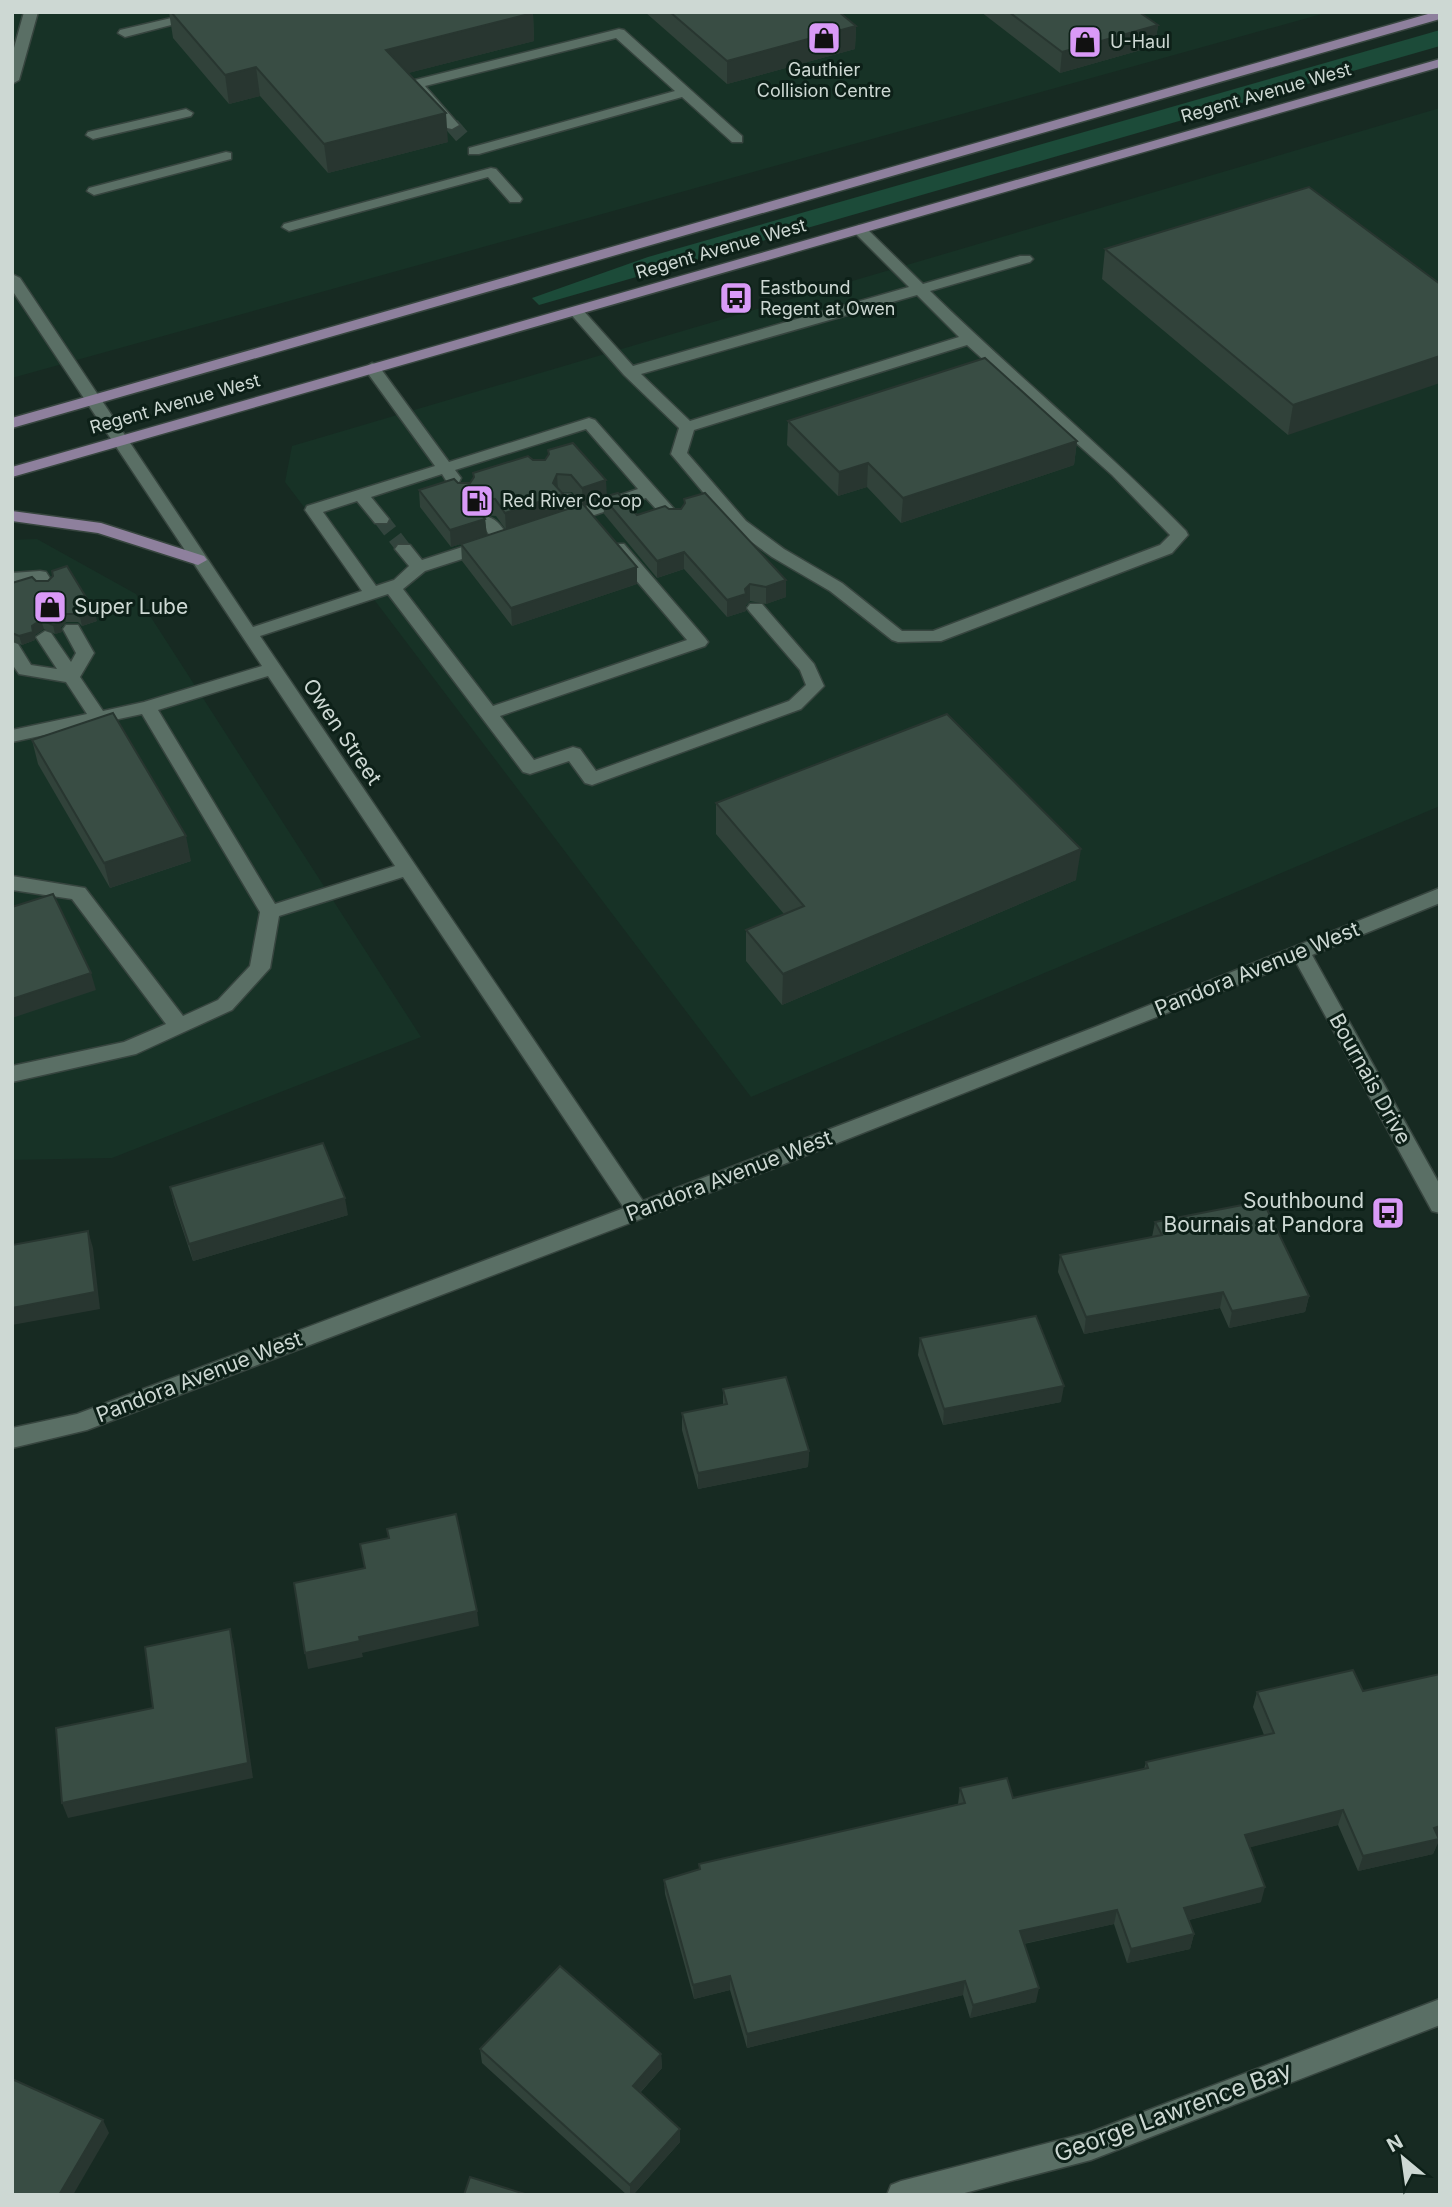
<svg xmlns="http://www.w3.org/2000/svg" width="1452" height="2207" viewBox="0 0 1452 2207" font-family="Inter,sans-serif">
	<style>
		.built { fill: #173226 }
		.green { fill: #1c4b39 }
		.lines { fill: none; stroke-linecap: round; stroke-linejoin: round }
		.minor-tunnel { stroke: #32443d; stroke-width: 15; stroke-dasharray: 15 8; stroke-linecap: butt }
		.minor-casing { stroke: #37453f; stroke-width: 3 }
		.major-casing { stroke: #37453f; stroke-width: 3 }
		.minor { fill: #5a6f65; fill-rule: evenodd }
		.major { fill: #8e809d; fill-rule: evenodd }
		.wall { fill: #31423a; fill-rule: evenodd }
		.shaded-wall { fill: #283630 }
		.building { fill: #394d44; stroke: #283630; stroke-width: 2 }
		.labels { text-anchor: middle; stroke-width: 6; stroke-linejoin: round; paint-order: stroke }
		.far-poi-label { font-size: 18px; fill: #cdd8d3; stroke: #0d2018; text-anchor: start }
		.far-street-label { font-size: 18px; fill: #cdd8d3; stroke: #0d2018 }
		.poi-label { font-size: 21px; fill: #cdd8d3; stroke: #0d2018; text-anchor: start }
		.street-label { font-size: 21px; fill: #cdd8d3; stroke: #0d2018 }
		.near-street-label { font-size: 24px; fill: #cdd8d3; stroke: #0d2018 }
	</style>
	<rect width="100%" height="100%" fill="#172a22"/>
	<!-- built -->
	<g class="built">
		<polygon points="12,12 1329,12 12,378"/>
		<polygon points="1440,108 1440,806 751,1097 285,482 292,446"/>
		<polygon points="37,539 136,594 421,1037 112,1158 12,1160 12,540"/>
	</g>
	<!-- green -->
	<polygon class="green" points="1440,30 1440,46 539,305 532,298 648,257"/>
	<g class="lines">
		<!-- minor-tunnel -->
		<g class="minor-tunnel">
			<polyline points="452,125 465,140"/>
			<polyline points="381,519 404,549"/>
		</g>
		<defs>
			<g id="minor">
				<polygon points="24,12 38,12 19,80 12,84 12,55"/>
				<polygon points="197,12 221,12 125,37 118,33 120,30"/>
				<polygon points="619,29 624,30 742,136 742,142 732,142 682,97 479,154 469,154 469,148 675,91 616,38 425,86 459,125 452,129 447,128 409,84 411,81"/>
				<polygon points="186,109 193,113 191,116 93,139 86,135 88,132"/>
				<polygon points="226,152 231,153 231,159 94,195 87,191 89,188"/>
				<polygon points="491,168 496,169 520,196 522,199 520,202 510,202 488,177 289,231 282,227 284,224"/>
				<path d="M859 225 864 226 923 284 1020 256H1030L1033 259 1030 262 930 291C1014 373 1104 447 1186 531L1188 535 1172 553 941 641 898 642 892 640 830 591 772 557 734 529 671 454 679 428 624 375 568 311 571 308H581L633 366 909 287 854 232 852 229ZM917 295 959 337 690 421 641 374ZM967 345 1112 475 1170 535 1160 545 933 631H902L842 583 784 549 746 521 687 453 694 430Z"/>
				<path d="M12 274 20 278 253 627 362 591 305 510 307 506 435 466 364 368 372 363 378 365 449 462 589 418 595 420 683 519 681 523H669L646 498 570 523H558L556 519 567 512 556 498 558 494H570L582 508 638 489 586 429 455 470 461 478 459 482H447L442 474 371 497 389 519 387 523H375L357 501 323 512 376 586 394 580 409 566 395 549 398 545H410L422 560 481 541H493L496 545 493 549 425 571 403 589 493 706 687 640 612 552 609 548 612 544H624L705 638 708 642 705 646 500 716 534 760 573 747 580 749 596 771 789 701 806 685 800 670 750 612 747 608 750 604H762L814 664 824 686 801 709 592 785 585 783 569 761 530 774 523 772 388 594 260 636 643 1201 1095 1027 1440 888V903L1312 955 1440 1185V1213L1432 1211 1296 962 769 1170 87 1430 12 1448V1428L77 1414 624 1208 403 877 279 916 270 968 232 1010 136 1054 12 1082V1066L124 1042 166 1024 72 899 12 890V876L85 888 183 1016 218 1000 250 966 260 912 142 714 12 742V730L87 714 66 682 19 674 12 664V642L18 644 31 665 57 669 36 637 45 631 51 633 71 662 76 653 63 629 66 625H78L94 653 80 677 103 711 144 702 262 666 12 290ZM268 676 395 866 275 904 158 710Z"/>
				<path d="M488 517C498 519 505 532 511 540L508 544H496L480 522 482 518Z"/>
				<polygon points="40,571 46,572 53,583 50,587 38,587 35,582 12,583 12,573"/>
				<polygon points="1440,1999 1440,2025 1091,2160 957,2195 887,2195 891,2185 901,2181 1091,2132"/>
			</g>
			<g id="major">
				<polygon points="1435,12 1440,12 1440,19 12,428 12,418"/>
				<polygon points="1440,59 1440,67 12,477 12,467"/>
				<polygon points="12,511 101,523 204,556 207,560 198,565 98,533 12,521"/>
			</g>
		</defs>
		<!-- minor casing -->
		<use href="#minor" class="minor-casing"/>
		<!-- major casing -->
		<use href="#major" class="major-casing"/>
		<!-- minor -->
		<use href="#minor" class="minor"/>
		<!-- major -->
		<use href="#major" class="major"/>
	</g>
	<!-- wall -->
	<g class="wall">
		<polygon points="169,12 532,12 533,13 534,41 408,73 448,142 328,173 260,96 229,104 173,38"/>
		<polygon points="645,12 839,12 856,26 855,49 727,84"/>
		<polygon points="981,12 1139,12 1158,25 1155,46 1060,73"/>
		<polygon points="1105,249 1440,284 1288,435 1102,279"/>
		<polygon points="788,421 1077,441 1074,465 901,523 867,487 838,496 787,445"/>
		<path d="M548 450 607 496 637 515 669 509H681L684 505V499L786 580V597L766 604 750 601 746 605V611L727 617 684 569 657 578 604 514 603 498 584 505 637 567V584L512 626 462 561 461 544 506 530 496 516 483 515 485 519 487 536 451 547 420 507 419 490 458 483H470L473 478V473L533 460H545L548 456ZM561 492H572L582 504 563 511V494Z"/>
		<polygon points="36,581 48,581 97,621 82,626 78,622 66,622 61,627 62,632 55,634 44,629 35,635 35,640 22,645 12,641 12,583"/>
		<polygon points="32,740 191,861 110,888 38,764"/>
		<polygon points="716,803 1076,880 782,1005 746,961 746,930 784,914 716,834"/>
		<polygon points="170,1187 348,1215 193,1261 174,1204"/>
		<polygon points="1155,1222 1309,1296 1305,1312 1229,1328 1220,1308 1084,1334 1058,1272 1060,1255 1152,1237"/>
		<polygon points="920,1338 1061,1402 943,1425 918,1355"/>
		<polygon points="723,1389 809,1451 808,1467 698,1489 682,1430 682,1413 723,1405"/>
		<polygon points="1363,1691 1439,1839 1433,1854 1358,1871 1338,1825 1250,1847 1261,1902 1189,1920 1194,1934 1190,1949 1127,1963 1114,1924 1024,1944 1036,2002 970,2018 963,1995 747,2048 730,1990 694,1999 665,1894 664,1880 699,1870 699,1864 958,1804 960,1788 1013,1798 1144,1769 1146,1762 1264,1735 1253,1707 1257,1692"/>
		<polygon points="480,2049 661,2054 662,2068 640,2093 680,2129 680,2142 633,2195 627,2195 482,2063"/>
	</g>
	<!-- shaded-wall -->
	<g class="shaded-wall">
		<polygon points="533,13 534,41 389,78 386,50"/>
		<polygon points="1158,25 1155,46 1060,73 1062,52"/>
		<polygon points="856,26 855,49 727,84 727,61"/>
		<polygon points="256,67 260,96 229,104 225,75"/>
		<polygon points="446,113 448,142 328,173 324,144"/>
		<polygon points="1440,356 1440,383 1288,435 1293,405"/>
		<polygon points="1077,441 1074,465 901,523 903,498"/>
		<polygon points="868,463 867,487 838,496 839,472"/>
		<polygon points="557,474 558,491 563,494 563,511 506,530 505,513 553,483"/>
		<polygon points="606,480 607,497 583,505 582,488"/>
		<polygon points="481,498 482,515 485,519 487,536 451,547 450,530 476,507"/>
		<polygon points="684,552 684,569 657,578 657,561"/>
		<polygon points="637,567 637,584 512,626 511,608"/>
		<polygon points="786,580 786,597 766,604 766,587"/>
		<polygon points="750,584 750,601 746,605 746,611 727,617 727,600 745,589"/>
		<polygon points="95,612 97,621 82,626 80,617"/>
		<polygon points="64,614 66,622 61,627 59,619"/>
		<polygon points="41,620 44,629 35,635 35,640 22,645 19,636"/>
		<polygon points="60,623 62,632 55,634 53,625"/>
		<polygon points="186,836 191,861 110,888 104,863"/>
		<polygon points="1081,849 1076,880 782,1005 783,974"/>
		<polygon points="91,973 96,990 12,1018 12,999"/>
		<polygon points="345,1198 348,1215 193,1261 189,1244"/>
		<polygon points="88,1231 93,1248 100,1309 12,1325 12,1308"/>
		<polygon points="1223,1292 1220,1308 1084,1334 1086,1317"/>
		<polygon points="1309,1296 1305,1312 1229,1328 1232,1311"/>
		<polygon points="1064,1386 1061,1402 943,1425 944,1409"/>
		<polygon points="809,1451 808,1467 698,1489 698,1473"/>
		<polygon points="477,1611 479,1626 362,1653 363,1657 308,1669 305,1653 359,1637"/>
		<polygon points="230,1629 234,1645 253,1778 68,1818 62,1803"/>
		<polygon points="1343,1810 1338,1825 1240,1850 1245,1835"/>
		<polygon points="1440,1826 1440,1839 1433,1854 1358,1871 1363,1856"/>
		<polygon points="1265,1887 1261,1902 1180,1922 1184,1908"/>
		<polygon points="1117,1910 1114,1924 1017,1945 1020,1931"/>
		<polygon points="1194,1934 1190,1949 1127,1963 1131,1949"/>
		<polygon points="730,1976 730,1990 694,1999 693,1985"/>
		<polygon points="965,1981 963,1995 747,2048 747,2034"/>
		<polygon points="1039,1988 1036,2002 970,2018 973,2005"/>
		<polygon points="661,2054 662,2068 633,2100 633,2086"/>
		<polygon points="103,2120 109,2133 73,2195 59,2195"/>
		<polygon points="680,2129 680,2142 633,2195 630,2195 630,2185"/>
	</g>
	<!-- building -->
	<g class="building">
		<polygon points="171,12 532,12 533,13 386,50 446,113 324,144 256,67 225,75"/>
		<polygon points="670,12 839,12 856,26 727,61"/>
		<polygon points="1009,12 1139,12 1158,25 1062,52"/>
		<polygon points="1309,187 1440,284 1440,356 1293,405 1105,249"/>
		<polygon points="985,358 1077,441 903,498 868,463 839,472 788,421"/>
		<polygon points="573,443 606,480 582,488 571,475 557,474 553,483 563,494 505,513 495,499 481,498 476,507 485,519 450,530 419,490 454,479 458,483 470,483 474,477 473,473 528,456 533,460 545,460 549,454 548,450"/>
		<polygon points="618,493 637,515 665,506 669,509 681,509 685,503 684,499 705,493 786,580 766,587 750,584 745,589 746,594 727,600 684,552 657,561 603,497"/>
		<polygon points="583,504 637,567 511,608 461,544"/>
		<polygon points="67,566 95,612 80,617 76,614 64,614 59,619 60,623 53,625 41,620 32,626 33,632 19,636 12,633 12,583 32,577 36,581 48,581 53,576 52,571"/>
		<polygon points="113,713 186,836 104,863 32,740"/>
		<polygon points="947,714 1081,849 783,974 746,930 804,906 716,803"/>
		<polygon points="53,894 91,973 12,999 12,907"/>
		<polygon points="323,1143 345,1198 189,1244 170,1187"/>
		<polygon points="1263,1201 1309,1296 1232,1311 1223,1292 1086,1317 1060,1255 1162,1235 1155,1222"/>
		<polygon points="88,1231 95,1292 12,1308 12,1245"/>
		<polygon points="1036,1316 1064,1386 944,1409 920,1338"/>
		<polygon points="786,1377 809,1451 698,1473 682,1413 727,1404 723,1389"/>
		<polygon points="456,1514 477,1611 359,1637 360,1641 305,1653 294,1583 365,1568 360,1544 389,1538 387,1529"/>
		<polygon points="230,1629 248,1763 62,1803 56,1728 153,1708 145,1647"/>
		<polygon points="1353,1670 1363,1691 1440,1674 1440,1826 1434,1828 1439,1839 1363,1856 1343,1810 1245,1835 1265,1887 1184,1908 1194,1934 1131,1949 1117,1910 1020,1931 1039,1988 973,2005 965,1981 747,2034 730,1976 693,1985 664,1880 700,1869 699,1864 965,1803 960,1788 1007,1778 1013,1798 1148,1768 1146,1762 1274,1733 1257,1692"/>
		<polygon points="560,1966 661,2054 633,2086 680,2129 630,2185 480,2049"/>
		<polygon points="12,2079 103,2120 59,2195 12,2195"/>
		<polygon points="470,2177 528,2195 464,2195"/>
	</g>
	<!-- icons -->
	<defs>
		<symbol id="shop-square" viewBox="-11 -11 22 22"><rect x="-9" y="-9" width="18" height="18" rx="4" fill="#d99af7" stroke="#0d2018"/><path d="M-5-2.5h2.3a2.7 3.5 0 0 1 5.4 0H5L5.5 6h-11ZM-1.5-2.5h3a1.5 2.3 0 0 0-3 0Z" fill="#111"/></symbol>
		<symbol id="bus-square" viewBox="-11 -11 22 22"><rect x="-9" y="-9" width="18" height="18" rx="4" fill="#d99af7" stroke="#0d2018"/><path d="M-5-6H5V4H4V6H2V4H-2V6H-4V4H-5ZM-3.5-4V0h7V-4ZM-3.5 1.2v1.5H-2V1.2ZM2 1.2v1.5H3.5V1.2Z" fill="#111"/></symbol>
		<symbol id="fuel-square" viewBox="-11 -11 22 22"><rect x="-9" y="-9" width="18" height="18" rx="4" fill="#d99af7" stroke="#0d2018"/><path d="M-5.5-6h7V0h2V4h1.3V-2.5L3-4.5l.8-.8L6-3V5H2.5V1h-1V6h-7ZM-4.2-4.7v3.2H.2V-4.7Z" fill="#111"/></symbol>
	</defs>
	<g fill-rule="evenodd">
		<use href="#shop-square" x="805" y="19" width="38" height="38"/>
		<use href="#shop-square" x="1066" y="23" width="38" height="38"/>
		<use href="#bus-square" x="717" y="279" width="38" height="38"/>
		<use href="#fuel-square" x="458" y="482" width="38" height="38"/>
		<use href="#shop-square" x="31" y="588" width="38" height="38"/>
		<use href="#bus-square" x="1369" y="1194" width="38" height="38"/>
	</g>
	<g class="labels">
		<!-- far-poi labels -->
		<g class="far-poi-label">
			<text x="1110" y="48">U-Haul</text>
			<text x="824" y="76" text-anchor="middle">Gauthier<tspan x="824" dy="21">Collision Centre</tspan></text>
			<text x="760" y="294">Eastbound<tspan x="760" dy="21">Regent at Owen</tspan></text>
			<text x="502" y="507">Red River Co-op</text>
		</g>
		<!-- far-street labels -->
		<g class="far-street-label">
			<text transform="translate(1266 93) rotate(-16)" y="6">Regent Avenue West</text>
			<text transform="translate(721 249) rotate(-16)" y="6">Regent Avenue West</text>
			<text transform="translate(175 404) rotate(-16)" y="6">Regent Avenue West</text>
		</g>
		<!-- poi labels -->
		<g class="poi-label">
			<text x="74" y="614">Super Lube</text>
			<text x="1364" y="1208" text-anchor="end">Southbound<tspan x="1364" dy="24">Bournais at Pandora</tspan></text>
		</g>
		<!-- street labels -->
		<g class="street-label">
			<text transform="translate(342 732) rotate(56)" y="7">Owen Street</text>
			<text transform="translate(1257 969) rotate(-22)" y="7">Pandora Avenue West</text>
			<text transform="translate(1370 1079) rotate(61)" y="7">Bournais Drive</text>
			<text transform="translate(729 1176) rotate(-21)" y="7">Pandora Avenue West</text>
			<text transform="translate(199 1377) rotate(-21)" y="7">Pandora Avenue West</text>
		</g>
		<!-- near-street labels -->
		<g class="near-street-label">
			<text transform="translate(1173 2112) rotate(-20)" y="8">George Lawrence Bay</text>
		</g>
	</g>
	<!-- border -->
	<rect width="1452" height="2207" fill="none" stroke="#cdd8d3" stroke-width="28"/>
	<!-- north arrow -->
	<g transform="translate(1403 2158) rotate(331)" stroke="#0d2018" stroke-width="5" paint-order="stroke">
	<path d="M0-5L12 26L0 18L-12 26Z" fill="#cdd8d3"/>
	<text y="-10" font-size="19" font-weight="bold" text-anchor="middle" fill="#cdd8d3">N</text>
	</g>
</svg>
